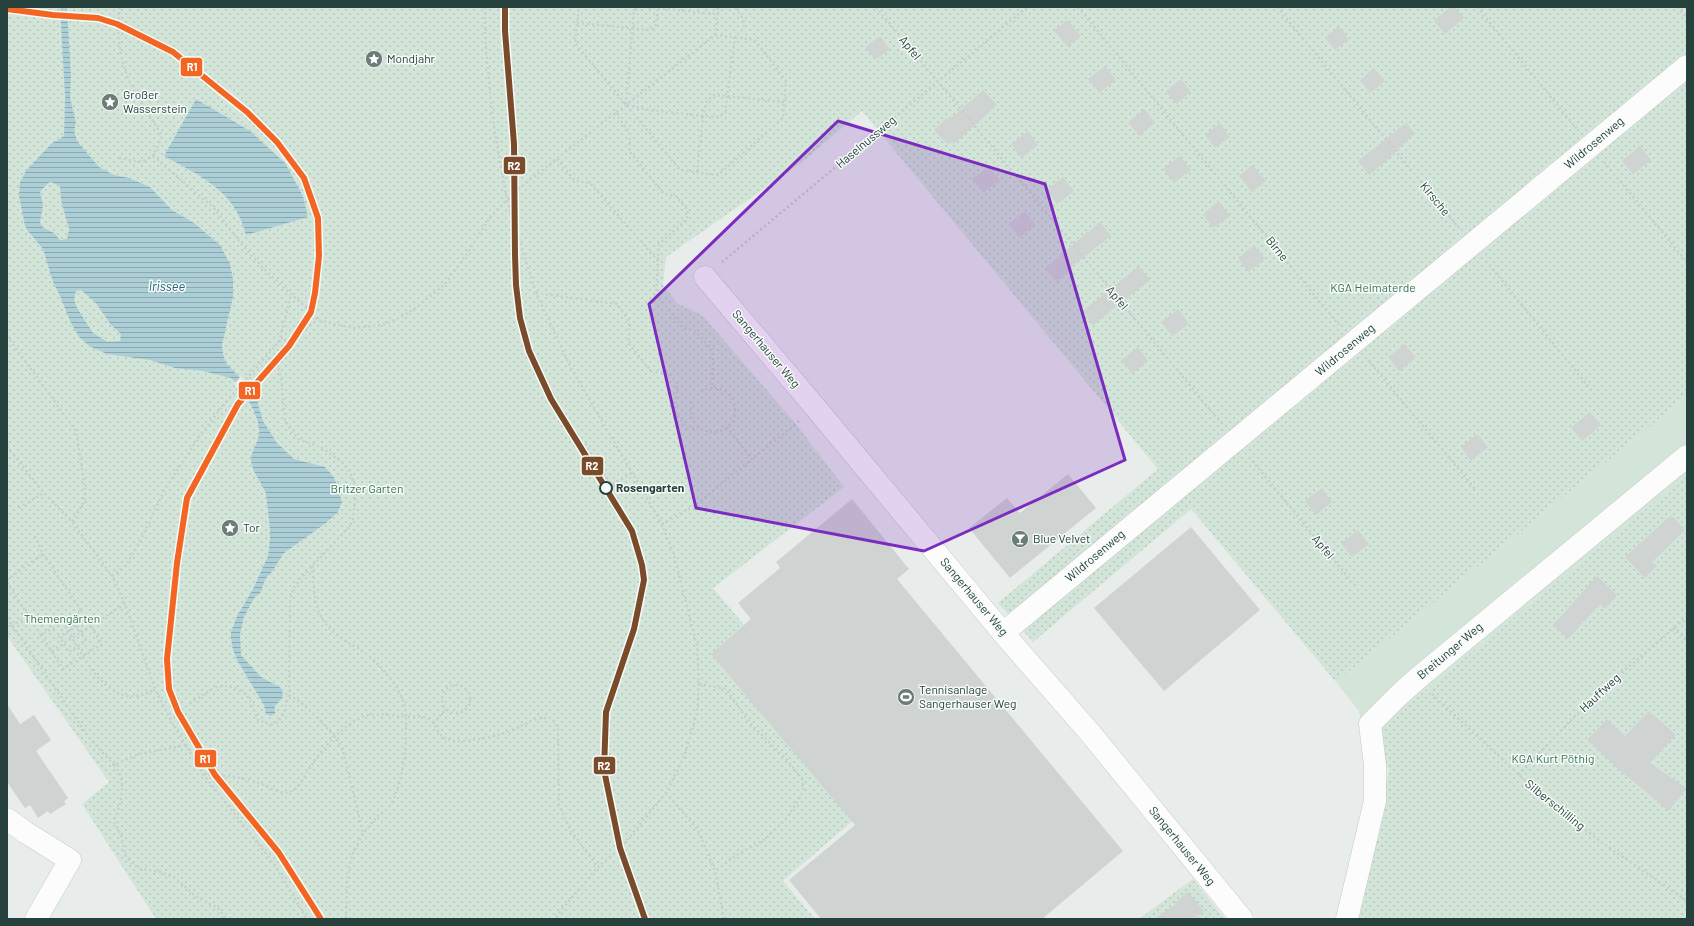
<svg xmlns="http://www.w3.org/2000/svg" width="1694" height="926" viewBox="0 0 1694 926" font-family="Barlow,sans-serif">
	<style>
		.park { fill: #d3e5d9 }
		.garden { fill: url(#garden-dots) }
		.water { fill: url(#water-rules); fill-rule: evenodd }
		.pier { fill: #e8edeb }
		.building { fill: #cfd4d2 }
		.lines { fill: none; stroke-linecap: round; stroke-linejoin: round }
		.minor-casing { stroke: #c5cac8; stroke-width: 23 }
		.path { stroke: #c7cecd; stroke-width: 2.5; stroke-dasharray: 2 3; stroke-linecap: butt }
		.minor { stroke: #fcfcfc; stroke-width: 22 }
		.rail-1-casing { stroke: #f7fbf9; stroke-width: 9 }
		.rail-2-casing { stroke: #f7fbf9; stroke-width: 9 }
		.rail-1 { stroke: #f26522; stroke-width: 6 }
		.rail-2 { stroke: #7a4b2a; stroke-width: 6 }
		.marked { fill: #7b2cbf; fill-opacity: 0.2; stroke: #7b2cbf; stroke-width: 3; stroke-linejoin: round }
		.stop-dot { fill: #f7fbf9; stroke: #26403b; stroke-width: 2 }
		.labels { text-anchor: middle; stroke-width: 3; stroke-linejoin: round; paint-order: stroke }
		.street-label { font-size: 12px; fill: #26403b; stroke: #f7fbf9 }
		.poi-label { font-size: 12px; fill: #26403b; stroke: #f7fbf9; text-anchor: start }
		.park-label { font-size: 12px; fill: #327550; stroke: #f7fbf9 }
		.stop-label { font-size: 12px; font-weight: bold; fill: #26403b; stroke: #f7fbf9; text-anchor: start }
		.water-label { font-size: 13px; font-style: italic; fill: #236579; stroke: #f7fbf9 }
		.line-badge { stroke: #f7fbf9; stroke-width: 1.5 }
		.badge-label { font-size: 11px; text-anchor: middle; font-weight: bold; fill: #fff }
	</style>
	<defs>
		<pattern id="garden-dots" width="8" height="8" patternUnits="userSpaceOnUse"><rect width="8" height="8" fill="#d3e5d9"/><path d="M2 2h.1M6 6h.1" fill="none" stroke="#b5c6bb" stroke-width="1.8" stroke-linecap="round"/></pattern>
		<pattern id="water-rules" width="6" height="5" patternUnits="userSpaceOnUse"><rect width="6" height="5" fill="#accfd7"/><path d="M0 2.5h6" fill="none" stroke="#8ca9b0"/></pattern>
	</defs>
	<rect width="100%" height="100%" fill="#e8edeb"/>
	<!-- park -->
	<polygon class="park" points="1687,396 1687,475 1366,739 1359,711 1336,682"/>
	<!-- garden -->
	<g class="garden">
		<polygon points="7,7 1687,7 1687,396 1336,682 1191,509 1033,642 998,603 1158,469 862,111 801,163 666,257 663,285 678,304 702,315 795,423 844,487 713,588 885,793 783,881 815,919 156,919 82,804 109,782 7,636"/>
		<polygon points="1687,475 1687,919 1358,919 1389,770 1366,739"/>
		<polygon points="1193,879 1225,919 1139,919"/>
	</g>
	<!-- water -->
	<g class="water">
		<path d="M60 7H67L71 77 70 97 76 123 74 130 77 141 99 167 114 175 129 178 150 187 172 210 194 223 220 245 230 264 233 279V297L222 345 223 354 226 363 255 394 263 421 277 443 294 459 325 467 333 476 336 482 342 502 338 512 326 523 284 553 271 573 266 578 260 593 254 598 244 617 240 634 241 655 261 677 281 688 283 694C281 705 273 701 275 713L271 716 266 714 264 705 237 660 233 650 231 638V632L237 616 252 591 268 556 270 540V529L266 494C262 482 252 473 251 460 251 451 258 443 259 434 261 416 243 390 231 378L203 371 175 368 150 360 107 354 89 346 79 337 70 321 60 296 53 282 43 249 28 231 25 226 19 196 20 182 26 171 51 144 64 136 65 96ZM51 182 60 186 61 200 69 229 67 239 60 240 54 233 42 227 40 222 43 205 40 192 48 183ZM81 290 96 303 111 325 121 334 120 341 108 342 93 333 77 308 74 299 76 291Z"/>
		<path d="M196 99 250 131 285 163 303 196 308 217 246 235C235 190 200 176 164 156Z"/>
	</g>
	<!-- pier -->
	<polygon class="pier" points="241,376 253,390 245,399 234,384"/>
	<!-- building -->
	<g class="building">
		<polygon points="1450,7 1455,7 1464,18 1445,34 1434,21"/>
		<polygon points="1067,20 1081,36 1068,47 1054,31"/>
		<polygon points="1339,26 1349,40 1335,50 1325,38"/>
		<polygon points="880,36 890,49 875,60 865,47"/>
		<polygon points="1105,66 1116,80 1099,93 1088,79"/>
		<polygon points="1374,68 1385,81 1370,93 1360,80"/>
		<polygon points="1181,79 1191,92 1176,104 1166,91"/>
		<polygon points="983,90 997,105 954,144 950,141 947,144 934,130 947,118 949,120"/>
		<polygon points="1145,109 1155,123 1139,136 1128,122"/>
		<polygon points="1220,123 1230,137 1215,148 1205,135"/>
		<polygon points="1406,123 1415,133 1385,162 1369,175 1358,161"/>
		<polygon points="1028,131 1038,145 1022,158 1011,144"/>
		<polygon points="1640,146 1651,160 1633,174 1622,161"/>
		<polygon points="1180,156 1191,170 1174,183 1163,169"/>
		<polygon points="1252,165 1266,181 1252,192 1239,176"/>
		<polygon points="989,166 1000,180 983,193 972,179"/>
		<polygon points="1063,177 1074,191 1057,204 1046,190"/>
		<polygon points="1219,201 1230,216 1213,228 1203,214"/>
		<polygon points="1025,211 1035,225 1019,238 1008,224"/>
		<polygon points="1100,222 1111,236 1071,267 1073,269 1056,282 1045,268"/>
		<polygon points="1254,245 1265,259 1248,272 1238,258"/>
		<polygon points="1139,266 1150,280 1093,325 1083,311"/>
		<polygon points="1178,309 1189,324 1172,336 1161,322"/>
		<polygon points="1405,344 1416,358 1399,371 1388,357"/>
		<polygon points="1138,347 1148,361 1132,374 1121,360"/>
		<polygon points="1590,412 1601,425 1582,441 1571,428"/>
		<polygon points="1477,434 1488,447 1471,461 1461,447"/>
		<polygon points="1068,474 1096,508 1010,578 969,528 1007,498 1020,513"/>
		<polygon points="1322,488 1332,502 1316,515 1305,501"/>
		<polygon points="852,499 909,569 897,579 1123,851 1042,919 821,919 789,880 855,825 711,654 751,619 738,603 780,568 776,562"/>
		<polygon points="1671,515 1685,530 1652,562 1657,566 1645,578 1625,557"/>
		<polygon points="1191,527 1260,610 1164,691 1094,608"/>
		<polygon points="1358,530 1369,544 1352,557 1341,543"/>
		<polygon points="1597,576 1617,595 1605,609 1600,604 1568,639 1553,625"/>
		<polygon points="7,704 20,724 34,715 51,740 36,751 68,798 64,801 66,804 50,814 48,811 38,818 30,805 25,808 7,782"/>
		<polygon points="1649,711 1676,735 1650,763 1686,788 1669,811 1623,773 1587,740 1607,719 1625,736"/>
		<polygon points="1188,892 1204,911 1193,919 1155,919 1176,904 1175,903"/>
	</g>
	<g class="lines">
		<defs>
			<g id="minor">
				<polyline points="705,277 815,407 1003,633 1091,734 1242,919"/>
				<polyline points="1003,633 1687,66"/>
				<polyline points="7,819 25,832 70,860 36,919"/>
				<polyline points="1347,919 1375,801 1375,765 1370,724 1399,695 1418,678 1687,456"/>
			</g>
		</defs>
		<!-- minor casing -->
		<use href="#minor" class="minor-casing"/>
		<!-- path -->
		<g class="path">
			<polyline points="117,7 158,7"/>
			<polyline points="485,7 485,40 493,121 507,201 536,293 571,368 662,524 674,555 697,646 699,684 697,713 684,757 666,793 620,848 598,867 554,919"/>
			<polyline points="643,7 717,14 727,7"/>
			<polyline points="876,7 1222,424"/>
			<polyline points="1078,7 1339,325"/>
			<polyline points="1277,7 1459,228"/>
			<polyline points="1477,7 1577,129"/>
			<polyline points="1677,7 1687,19"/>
			<polyline points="577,23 650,30 656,25 658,7"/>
			<polyline points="715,35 718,7"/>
			<polyline points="626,104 634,11 639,7"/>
			<polyline points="627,105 649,110 703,116 719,117 725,112 735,37 744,28 744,20 735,7"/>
			<polyline points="615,113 630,133 629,151 664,194 676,196 688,211 687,219 659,244 658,261"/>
			<polyline points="153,156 214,208 242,245 269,274 311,312 317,320 353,328 382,325 401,317 417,307 445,284 468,252 491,216 516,191 615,113 626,105 715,35 755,40 786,81 783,118 718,175 680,170 575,43 579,7"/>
			<path d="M119 158 141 162 153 156 162 136C154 122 144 108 136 94 121 69 115 35 120 7"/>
			<polyline points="557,159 575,181 590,183 658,261 656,294 683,328 695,331 713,350 712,389"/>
			<polyline points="1604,162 1687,262"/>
			<polyline points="697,172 703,116 707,101 714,95 784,102"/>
			<polyline points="1486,261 1592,391"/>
			<polyline points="722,262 1027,7"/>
			<polyline points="536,293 617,304 629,321 629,344 651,371 669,373 677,383 675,412 687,428 700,428"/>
			<polyline points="7,336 76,431 85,488 84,502 72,522"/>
			<polyline points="279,342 291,295"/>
			<polyline points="1368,360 1476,490"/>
			<circle cx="713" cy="410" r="22"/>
			<polyline points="727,427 751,458"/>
			<polyline points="585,444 611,485 632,473"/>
			<polyline points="7,447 44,493 72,522 112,576 125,604 155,689 170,719 203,774 274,864 307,919"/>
			<polyline points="1249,457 1357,588"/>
			<polyline points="19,508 44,493"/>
			<polyline points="662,524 694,506 799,421"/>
			<polyline points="35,536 43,554"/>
			<path d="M312 566C314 583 313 604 323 620 335 639 355 644 371 658 387 672 406 695 406 717 412 717 421 715 427 718 442 725 432 741 461 741 479 740 498 736 515 729 532 721 533 717 552 718L558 728 559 805 571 831 598 867"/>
			<polyline points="112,576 127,564 140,541 166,487 203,431 230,397 279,342 297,335 317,320"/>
			<polyline points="7,580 43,554 81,610"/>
			<polyline points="7,583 41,635"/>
			<polygon points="81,610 102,644 63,669 41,635"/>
			<polyline points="7,618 90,739 114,765 139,754 186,745"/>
			<path d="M63 622C82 653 109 718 155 689"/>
			<polyline points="12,626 28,615"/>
			<polygon points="77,626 86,641 69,652 59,637"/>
			<polyline points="1673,628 1687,641"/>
			<polyline points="52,651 125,604"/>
			<polyline points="699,684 726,689 750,723 787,760 802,779 804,787 801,796 786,819 764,840 738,854 715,871"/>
			<circle cx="456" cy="699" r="14"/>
			<polyline points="1432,694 1519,775 1566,815 1600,841 1687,901"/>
			<path d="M289 695C310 707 328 728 342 747L363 833"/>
			<path d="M170 719C179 711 207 691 217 687 227 684 239 688 246 695 252 702 254 712 258 720L270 725 278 722 283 715 289 695 290 602 293 589 301 578 349 527 353 519 356 496 354 484 351 474 342 462 321 447 300 440 292 432 285 420 282 385 279 369 267 357"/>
			<polyline points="433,724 446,709"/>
			<path d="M114 765C128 782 121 803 114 821L121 835 126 857 132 863 138 868 160 872 175 878 198 898 218 908 226 919"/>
			<path d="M203 774C226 775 248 778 269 787 274 790 283 794 289 792 299 789 304 777 309 769 320 751 347 719 369 715 381 713 394 716 406 717 406 745 405 776 392 802 388 810 381 812 375 819 365 830 353 849 350 864 346 881 347 901 346 919"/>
			<polyline points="1519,775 1590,700 1687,617"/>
			<polyline points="666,793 698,830 715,871 724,919"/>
		</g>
		<!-- minor -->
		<use href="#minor" class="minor"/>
		<defs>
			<polyline id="rail-1" points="7,9 53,15 98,18 117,24 173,52 247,112 277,142 304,178 318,218 319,256 315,293 311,312 289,346 238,404 187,498 177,563 167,659 169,689 178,712 215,775 279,853 321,919"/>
			<polyline id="rail-2" points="505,7 505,31 514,144 515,255 516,285 520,318 529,351 551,399 632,531 642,565 644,580 634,629 606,712 604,770 620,848 645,919"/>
		</defs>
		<!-- rail-1 casing -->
		<use href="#rail-1" class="rail-1-casing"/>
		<!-- rail-2 casing -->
		<use href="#rail-2" class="rail-2-casing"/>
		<!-- rail-1 -->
		<use href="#rail-1" class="rail-1"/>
		<!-- rail-2 -->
		<use href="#rail-2" class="rail-2"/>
	</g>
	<!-- marked area -->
	<path class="marked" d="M838 121 1045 184 1125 460 924 551 696 508 649 304Z"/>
	<!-- icons -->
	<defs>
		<symbol id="sight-disc" viewBox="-11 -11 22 22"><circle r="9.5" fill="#6a7d79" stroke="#f7fbf9"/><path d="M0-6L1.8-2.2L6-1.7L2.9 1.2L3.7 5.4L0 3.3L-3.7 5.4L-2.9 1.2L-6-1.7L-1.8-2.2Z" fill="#fff"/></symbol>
		<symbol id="bar-disc" viewBox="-11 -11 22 22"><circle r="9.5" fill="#6a7d79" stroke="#f7fbf9"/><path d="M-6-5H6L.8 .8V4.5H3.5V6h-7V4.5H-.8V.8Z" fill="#fff"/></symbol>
		<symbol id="stadium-disc" viewBox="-11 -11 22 22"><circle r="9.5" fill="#6a7d79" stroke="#f7fbf9"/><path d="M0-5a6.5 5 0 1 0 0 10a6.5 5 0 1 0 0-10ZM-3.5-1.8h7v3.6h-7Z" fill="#fff"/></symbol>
	</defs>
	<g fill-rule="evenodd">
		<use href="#sight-disc" x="364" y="49" width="20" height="20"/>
		<use href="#sight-disc" x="100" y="92" width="20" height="20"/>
		<use href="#sight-disc" x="220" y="518" width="20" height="20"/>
		<use href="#bar-disc" x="1010" y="529" width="20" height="20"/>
		<use href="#stadium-disc" x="896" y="687" width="20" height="20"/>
	</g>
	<!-- markers -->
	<circle class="stop-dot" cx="606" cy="488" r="6"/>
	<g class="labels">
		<!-- street labels -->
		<g class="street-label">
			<text transform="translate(910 48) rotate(51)" y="4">Apfel</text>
			<text transform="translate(866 142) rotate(-40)" y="4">Haselnussweg</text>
			<text transform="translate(1594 143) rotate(-40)" y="4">Wildrosenweg</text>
			<text transform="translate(1435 199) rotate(51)" y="4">Kirsche</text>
			<text transform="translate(1277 249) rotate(51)" y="4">Birne</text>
			<text transform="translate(1117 298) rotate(50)" y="4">Apfel</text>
			<text transform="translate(766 349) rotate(50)" y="4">Sangerhauser Weg</text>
			<text transform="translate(1345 350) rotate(-40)" y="4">Wildrosenweg</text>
			<text transform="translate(1323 547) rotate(50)" y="4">Apfel</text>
			<text transform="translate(1095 556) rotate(-40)" y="4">Wildrosenweg</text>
			<text transform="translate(974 597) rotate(50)" y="4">Sangerhauser Weg</text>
			<text transform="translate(1450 651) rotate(-40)" y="4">Breitunger Weg</text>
			<text transform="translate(1600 693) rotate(-43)" y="4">Hauffweg</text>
			<text transform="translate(1555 805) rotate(39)" y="4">Silberschilling</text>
			<text transform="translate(1182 846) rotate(51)" y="4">Sangerhauser Weg</text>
		</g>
		<!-- poi labels -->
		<g class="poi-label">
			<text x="387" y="63">Mondjahr</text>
			<text x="123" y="99">Großer<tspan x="123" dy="14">Wasserstein</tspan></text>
			<text x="243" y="532">Tor</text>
			<text x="1033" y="543">Blue Velvet</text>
			<text x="919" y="694">Tennisanlage<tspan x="919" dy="14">Sangerhauser Weg</tspan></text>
		</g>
		<!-- park labels -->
		<g class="park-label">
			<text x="1373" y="292">KGA Heimaterde</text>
			<text x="367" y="493">Britzer Garten</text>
			<text x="62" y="623">Themengärten</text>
			<text x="1553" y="763">KGA Kurt Pöthig</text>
		</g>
		<!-- stop labels -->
		<g class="stop-label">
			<text x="616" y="492">Rosengarten</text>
		</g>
		<!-- water labels -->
		<g class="water-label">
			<text x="167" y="291">Irissee</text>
		</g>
	</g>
	<g class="line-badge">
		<rect x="180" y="57" width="23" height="20" rx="4" fill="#f26522"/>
		<rect x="503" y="156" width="23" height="19" rx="4" fill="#7a4b2a"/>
		<rect x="238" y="381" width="23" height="19" rx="4" fill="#f26522"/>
		<rect x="581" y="456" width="23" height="20" rx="4" fill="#7a4b2a"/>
		<rect x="194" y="749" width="23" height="19" rx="4" fill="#f26522"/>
		<rect x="593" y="756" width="23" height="19" rx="4" fill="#7a4b2a"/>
	</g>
	<g class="badge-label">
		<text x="192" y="71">R1</text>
		<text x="514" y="170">R2</text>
		<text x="250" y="395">R1</text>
		<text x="592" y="470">R2</text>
		<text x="205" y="763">R1</text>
		<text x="604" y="770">R2</text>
	</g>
	<!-- border -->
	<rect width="1694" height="926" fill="none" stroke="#26403b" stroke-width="16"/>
</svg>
